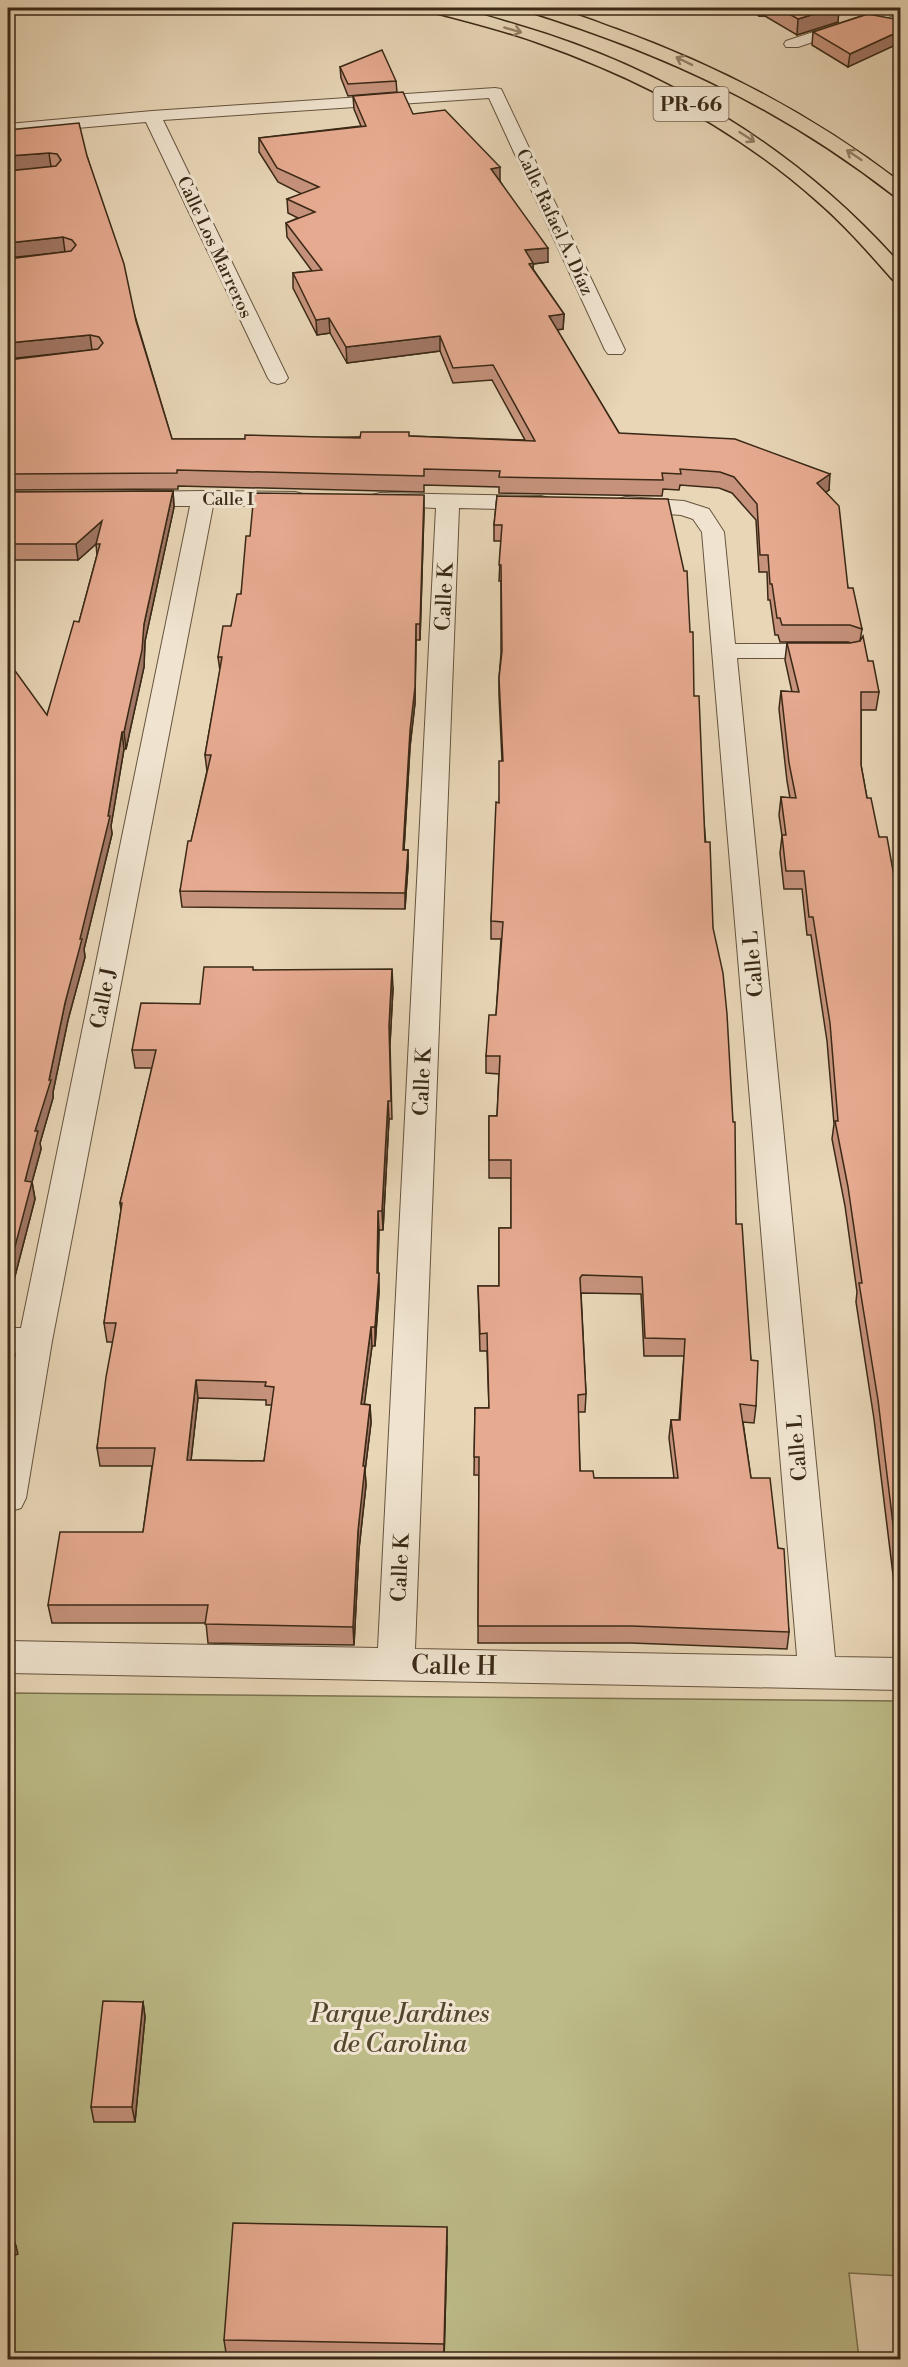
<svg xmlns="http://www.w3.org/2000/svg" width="908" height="2367" viewBox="0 0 908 2367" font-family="'Libre Bodoni',serif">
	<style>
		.green { fill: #bdbc89; stroke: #7c7250; stroke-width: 1.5 }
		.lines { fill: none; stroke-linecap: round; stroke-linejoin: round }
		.minor-casing { stroke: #66543e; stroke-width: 2 }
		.motorway-casing { stroke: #3a2916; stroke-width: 3 }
		.minor { fill: #f0e4d0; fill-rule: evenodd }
		.motorway { fill: #e8d6b7; fill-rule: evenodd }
		.wall { fill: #c6927c; stroke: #3a2916; stroke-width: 1.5; fill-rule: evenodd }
		.shaded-wall { fill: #a17765; stroke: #3a2916; stroke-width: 1.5 }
		.building { fill: #e6aa90; stroke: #3a2916; stroke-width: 1.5; fill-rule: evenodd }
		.oneway { stroke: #918066 }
		.labels { text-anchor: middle; stroke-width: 6; stroke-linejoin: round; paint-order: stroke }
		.far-street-label { font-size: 18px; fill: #3a2916; stroke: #f0e4d0 }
		.shield { fill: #f0e4d0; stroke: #71614e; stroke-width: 1.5 }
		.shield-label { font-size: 20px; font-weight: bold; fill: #3a2916 }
		.street-label { font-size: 21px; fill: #3a2916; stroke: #f0e4d0 }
		.near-street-label { font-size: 26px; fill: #3a2916; stroke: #f0e4d0 }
		.near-park-label { font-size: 26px; font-style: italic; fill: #54462d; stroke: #f0e4d0 }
	</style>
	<rect width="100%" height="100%" fill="#e8d6b7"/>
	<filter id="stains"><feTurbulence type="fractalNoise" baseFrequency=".00333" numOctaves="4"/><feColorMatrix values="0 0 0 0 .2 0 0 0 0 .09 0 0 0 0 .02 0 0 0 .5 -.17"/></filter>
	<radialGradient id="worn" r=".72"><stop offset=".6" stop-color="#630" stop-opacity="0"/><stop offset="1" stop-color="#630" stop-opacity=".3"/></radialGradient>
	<!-- green -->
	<polygon class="green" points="8,1693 900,1701 900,2276 849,2273 859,2359 8,2359"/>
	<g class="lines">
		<defs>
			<g id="minor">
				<polygon points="886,8 900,8 900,13 798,47 786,47 784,44 786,41"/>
				<polygon points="495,88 501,89 503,93 625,350 622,354 608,354 605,350 489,98 163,120 288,378 285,382 278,384 271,382 268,378 146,122 8,134 8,124 152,111"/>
				<polygon points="203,491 295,492 303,494 306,499 303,504 295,506 213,506 52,1341 26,1498 21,1508 8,1512 8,1401 16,1353 8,1352 8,1328 21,1328 190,506 131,506 123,504 120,499 123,494 131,492"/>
				<polygon points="380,493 541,496 549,498 552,503 549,508 541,510 459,508 415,1649 797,1656 702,532 693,519 681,515 626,511 618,509 615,504 618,499 626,497 684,501 709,509 724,532 735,644 829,644 838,646 841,651 838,656 829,658 737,658 835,1657 900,1658 900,1690 8,1673 8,1641 378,1648 436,508 372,505 369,500 372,495"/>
			</g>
			<g id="motorway">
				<path d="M429 8C458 5 489 17 517 25 665 68 798 149 900 264V282L893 280C869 253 845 225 817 201 736 129 639 78 536 42 502 30 466 21 431 12Z"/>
				<path d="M528 8C557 5 588 19 616 29 719 66 814 116 900 182V197L893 195C779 107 667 55 530 12Z"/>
			</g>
		</defs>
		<!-- minor casing -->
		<use href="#minor" class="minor-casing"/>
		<!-- motorway casing -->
		<use href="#motorway" class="motorway-casing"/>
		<!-- minor -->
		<use href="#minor" class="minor"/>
		<!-- motorway -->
		<use href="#motorway" class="motorway"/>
	</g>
	<!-- wall -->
	<g class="wall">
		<polygon points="748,8 839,8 838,22 797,35 765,16 759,16"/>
		<polygon points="900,20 848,67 812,45 813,32"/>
		<polygon points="340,67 396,81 397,92 348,96 341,78"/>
		<path d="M353 96 413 114 500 181 548 262 533 264V269L564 314 563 329 557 330 619 433 829 490 826 492 848 588 862 629 860 641 868 661 879 692 876 710H861V765L867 798 879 837 895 882H900V1632L874 1419 856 1302 857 1292 845 1206 832 1139 834 1124 827 1041 811 935H807L802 889H784L780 853 782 836 779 815 781 797 790 798 787 781 779 709 781 691 792 692 785 660 787 643H851L848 642H780L778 635H775L770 600H768L767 572H759L756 520 732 493 719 488 680 485 679 490 663 489 662 496 499 493V487L424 485V492L178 486V489L8 490V130L87 156 172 439H245L409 436 525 440 492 380 453 383 440 351 347 363 330 333 317 335 293 288V273L312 271 287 237 286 223 298 218 288 213 287 199 302 194 278 182 259 152V138L361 126 354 109ZM65 252 8 259V258ZM77 351 8 360V359Z"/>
		<polygon points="173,491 174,507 145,641 144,667 126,749 124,749 111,826 112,834 84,949 85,957 68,1020 53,1092 53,1098 40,1143 41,1149 32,1182 35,1199 8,1303 47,715 79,622 97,555 96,544 78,560 8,560 8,492"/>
		<path d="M497 496 694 696 736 1224 756 1406 754 1423 743 1422 751 1478 778 1548 789 1632 787 1649 631 1643H478L479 1475H474L475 1408H489L487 1351H480L478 1286H499V1228H511V1178H489V1116H497L499 1074 486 1073V1056L496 1015 501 939H491V921L502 761 499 695V678L501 654V581H499L501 541H494V525ZM581 1293 641 1294 644 1356H684L679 1420H671L669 1438 674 1478H594L580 1471 578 1412H585L586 1394Z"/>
		<polygon points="424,510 420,640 416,640 415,703 410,747 404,850 408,850 408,866 405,909 182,907 180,891 207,771 205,755 220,671 218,657 231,626 241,594 250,536"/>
		<path d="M253 970 393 988 390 1044 392 1119H389L383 1230H379L378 1273 379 1292 375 1346H372L364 1404 370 1405 371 1423 365 1471 366 1485 359 1549 354 1645 208 1643 206 1623H52L48 1605 143 1532 152 1466H100L97 1448 113 1342H107L104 1323 121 1210 120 1203 152 1068H135L132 1050 200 1004ZM198 1398 266 1400V1405H272L264 1461 191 1460Z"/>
		<polygon points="143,2002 145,2017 135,2122 94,2122 91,2107"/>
		<polygon points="447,2247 444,2360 227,2359 224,2340"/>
	</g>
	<!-- shaded-wall -->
	<g class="shaded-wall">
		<polygon points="760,8 765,8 765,16 759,16"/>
		<polygon points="834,8 839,8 838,22 797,35 798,19"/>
		<polygon points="900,31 900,43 848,67 850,54"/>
		<polygon points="49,153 51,167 8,172 8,156"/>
		<polygon points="500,167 500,182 491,169"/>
		<polygon points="63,237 65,252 8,258 8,260 8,243"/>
		<polygon points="548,248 548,262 533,264 533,278 525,250"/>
		<polygon points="564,314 563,329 548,331 549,316"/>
		<polygon points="329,318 330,333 317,335 316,320"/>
		<polygon points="90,335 92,350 8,359 8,361 8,343"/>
		<polygon points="440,336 440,351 347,363 346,347"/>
		<polygon points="830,474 829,490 816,499 817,483"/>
		<polygon points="173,491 174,507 145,641 144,667 126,749 124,732 144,624"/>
		<polygon points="424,495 424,510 420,640 420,624"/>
		<polygon points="102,521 104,537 78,560 76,544"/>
		<polygon points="8,606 10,621 8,623"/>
		<polygon points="416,624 415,703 410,747 403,866 403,850"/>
		<polygon points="122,732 124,749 111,826 112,834 84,949 85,957 68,1020 53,1092 53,1098 40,1143 41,1149 32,1182 35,1199 8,1303 8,1273 25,1181 35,1131 49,1080 65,1003 108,816"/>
		<polygon points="408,850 408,866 405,909 405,893"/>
		<polygon points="392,969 393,988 390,1044 389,1026"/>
		<polygon points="388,1101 389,1119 383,1230 382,1211"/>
		<polygon points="378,1211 379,1230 377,1292 377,1273"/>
		<polygon points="379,1273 379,1292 375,1346 375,1327"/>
		<polygon points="371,1327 372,1346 362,1423 361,1404"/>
		<polygon points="196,1380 198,1398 189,1478 187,1460"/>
		<polygon points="370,1405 371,1423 365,1471 366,1485 359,1549 354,1645 353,1627 358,1531 363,1466"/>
		<polygon points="143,2002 145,2017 135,2122 132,2107"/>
		<polygon points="447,2227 447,2247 444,2360 444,2344"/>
		<polygon points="16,2246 18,2254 8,2258 8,2249"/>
	</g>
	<!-- building -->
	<g class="building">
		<polygon points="778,8 834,8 798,19"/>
		<polygon points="868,14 900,20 900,31 850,54 813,32"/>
		<polygon points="382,50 396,81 348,84 340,67"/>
		<polygon points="403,92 413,114 445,110 500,167 491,169 548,248 525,250 533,263 529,264 564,314 549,316 619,433 735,439 830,474 817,483 839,506 848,588 853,588 862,629 850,625 782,625 780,618 777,618 772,584 770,584 768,555 760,555 757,504 734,477 720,472 680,469 681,474 662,473 663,480 499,477 500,471 424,469 424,476 177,470 177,473 8,474 8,360 98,349 103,343 99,337 90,335 8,343 8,259 71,251 76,245 72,240 63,237 8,243 8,171 56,166 61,160 57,154 49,153 8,156 8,130 79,123 87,156 124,264 136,321 172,439 245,439 245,435 360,438 361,432 409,432 409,436 535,441 493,365 453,368 440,336 346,347 329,318 316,320 293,273 322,270 286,223 315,212 287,199 319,187 277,168 259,138 366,126 353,96"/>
		<polygon points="173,491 144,624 142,650 124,732 122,732 108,816 110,816 80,939 82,939 65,1003 49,1080 51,1080 35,1131 38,1131 25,1181 32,1182 8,1273 8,661 47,715 74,621 79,622 100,544 96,544 102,521 76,544 8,544 8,492"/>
		<polygon points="254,493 424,495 420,624 416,624 415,687 410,731 403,850 408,850 405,893 180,891 188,841 191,841 211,755 205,755 222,657 218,657 223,626 231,626 237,594 241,594 246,536 250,536"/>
		<path d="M497 496 668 499 684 571H687L690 632H693L694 696H699L705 842H710L713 928 723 973 727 1014 733 1122H735L736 1224H742L751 1360 758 1361 756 1406 740 1404 751 1478H770L778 1548 784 1549 789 1632 632 1626H478L479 1457H474L475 1408H489L487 1333 480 1334 478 1286H499V1228H511V1160H489V1116H497L500 1056H486L489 1015H496L503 922 491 921 496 802 499 803V761H503L499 678 502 651 501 565H499L502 525H494ZM582 1275 642 1277 645 1338 685 1339 680 1420H671L678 1478H594L593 1471H580L578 1395 586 1394 580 1278Z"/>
		<polygon points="863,636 868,661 873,661 879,692 861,692 861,765 867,798 871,798 879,837 887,837 895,882 900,882 900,1582 878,1400 859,1283 862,1283 848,1187 835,1121 838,1121 830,1023 813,917 809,917 804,871 786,871 782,835 786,835 781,797 796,798 789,763 781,691 799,692 787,643 850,643 860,641"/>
		<path d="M204 967H253V970L392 969 389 1026 391 1101H388L382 1211H378L377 1273H379L375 1327H371L361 1404 370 1405 363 1466H365L358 1531 353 1627 205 1624 208 1605H48L60 1532H143L155 1448H97L106 1377 116 1323H104L122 1203H120L156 1050H132L141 1003 200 1004ZM196 1380 266 1382 265 1386 274 1387 264 1461 187 1460Z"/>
		<polygon points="103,2001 143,2002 132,2107 91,2107"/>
		<polygon points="8,2220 16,2246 8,2249"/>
		<polygon points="233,2223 447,2227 444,2344 224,2340"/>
	</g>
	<!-- one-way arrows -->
	<defs><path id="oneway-shaft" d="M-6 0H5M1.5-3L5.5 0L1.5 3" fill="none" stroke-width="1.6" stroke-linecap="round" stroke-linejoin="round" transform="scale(1.5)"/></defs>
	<g class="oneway">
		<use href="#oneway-shaft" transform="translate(513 30) rotate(16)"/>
		<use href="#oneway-shaft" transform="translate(684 61) rotate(-154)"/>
		<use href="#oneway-shaft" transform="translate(747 137) rotate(33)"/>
		<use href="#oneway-shaft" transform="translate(854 155) rotate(-146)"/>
	</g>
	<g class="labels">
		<!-- far-street labels -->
		<g class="far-street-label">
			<text transform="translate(555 222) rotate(65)" y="6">Calle Rafael A. Díaz</text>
			<text transform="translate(215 247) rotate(65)" y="6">Calle Los Marreros</text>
			<text x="228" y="505">Calle I</text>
		</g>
		<!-- shield labels -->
		<rect class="shield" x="653.5" y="87" width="75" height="34" rx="4.5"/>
		<g class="shield-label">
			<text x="691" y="111">PR-66</text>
		</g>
		<!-- street labels -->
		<g class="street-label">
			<text transform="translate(444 597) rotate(-87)" y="7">Calle K</text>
			<text transform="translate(753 964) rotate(-95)" y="7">Calle L</text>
			<text transform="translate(103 998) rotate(-79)" y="7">Calle J</text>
			<text transform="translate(422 1082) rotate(-87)" y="7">Calle K</text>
			<text transform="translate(797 1448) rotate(-95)" y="7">Calle L</text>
			<text transform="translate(400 1568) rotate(-87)" y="7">Calle K</text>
		</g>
		<!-- near-street labels -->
		<g class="near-street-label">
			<text transform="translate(454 1665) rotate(1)" y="9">Calle H</text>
		</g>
		<!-- near-park labels -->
		<g class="near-park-label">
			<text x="400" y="2022">Parque Jardines<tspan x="400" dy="30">de Carolina</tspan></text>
		</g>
	</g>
	<!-- margin -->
	<rect width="908" height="2367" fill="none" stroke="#e8d6b7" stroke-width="30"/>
	<rect x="9" y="9" width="890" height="2349" fill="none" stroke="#3a2916" stroke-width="3"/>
	<rect x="15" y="15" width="878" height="2337" fill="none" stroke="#3a2916" stroke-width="1.5"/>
	<rect width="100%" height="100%" filter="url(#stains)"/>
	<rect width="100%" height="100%" fill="url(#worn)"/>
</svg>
